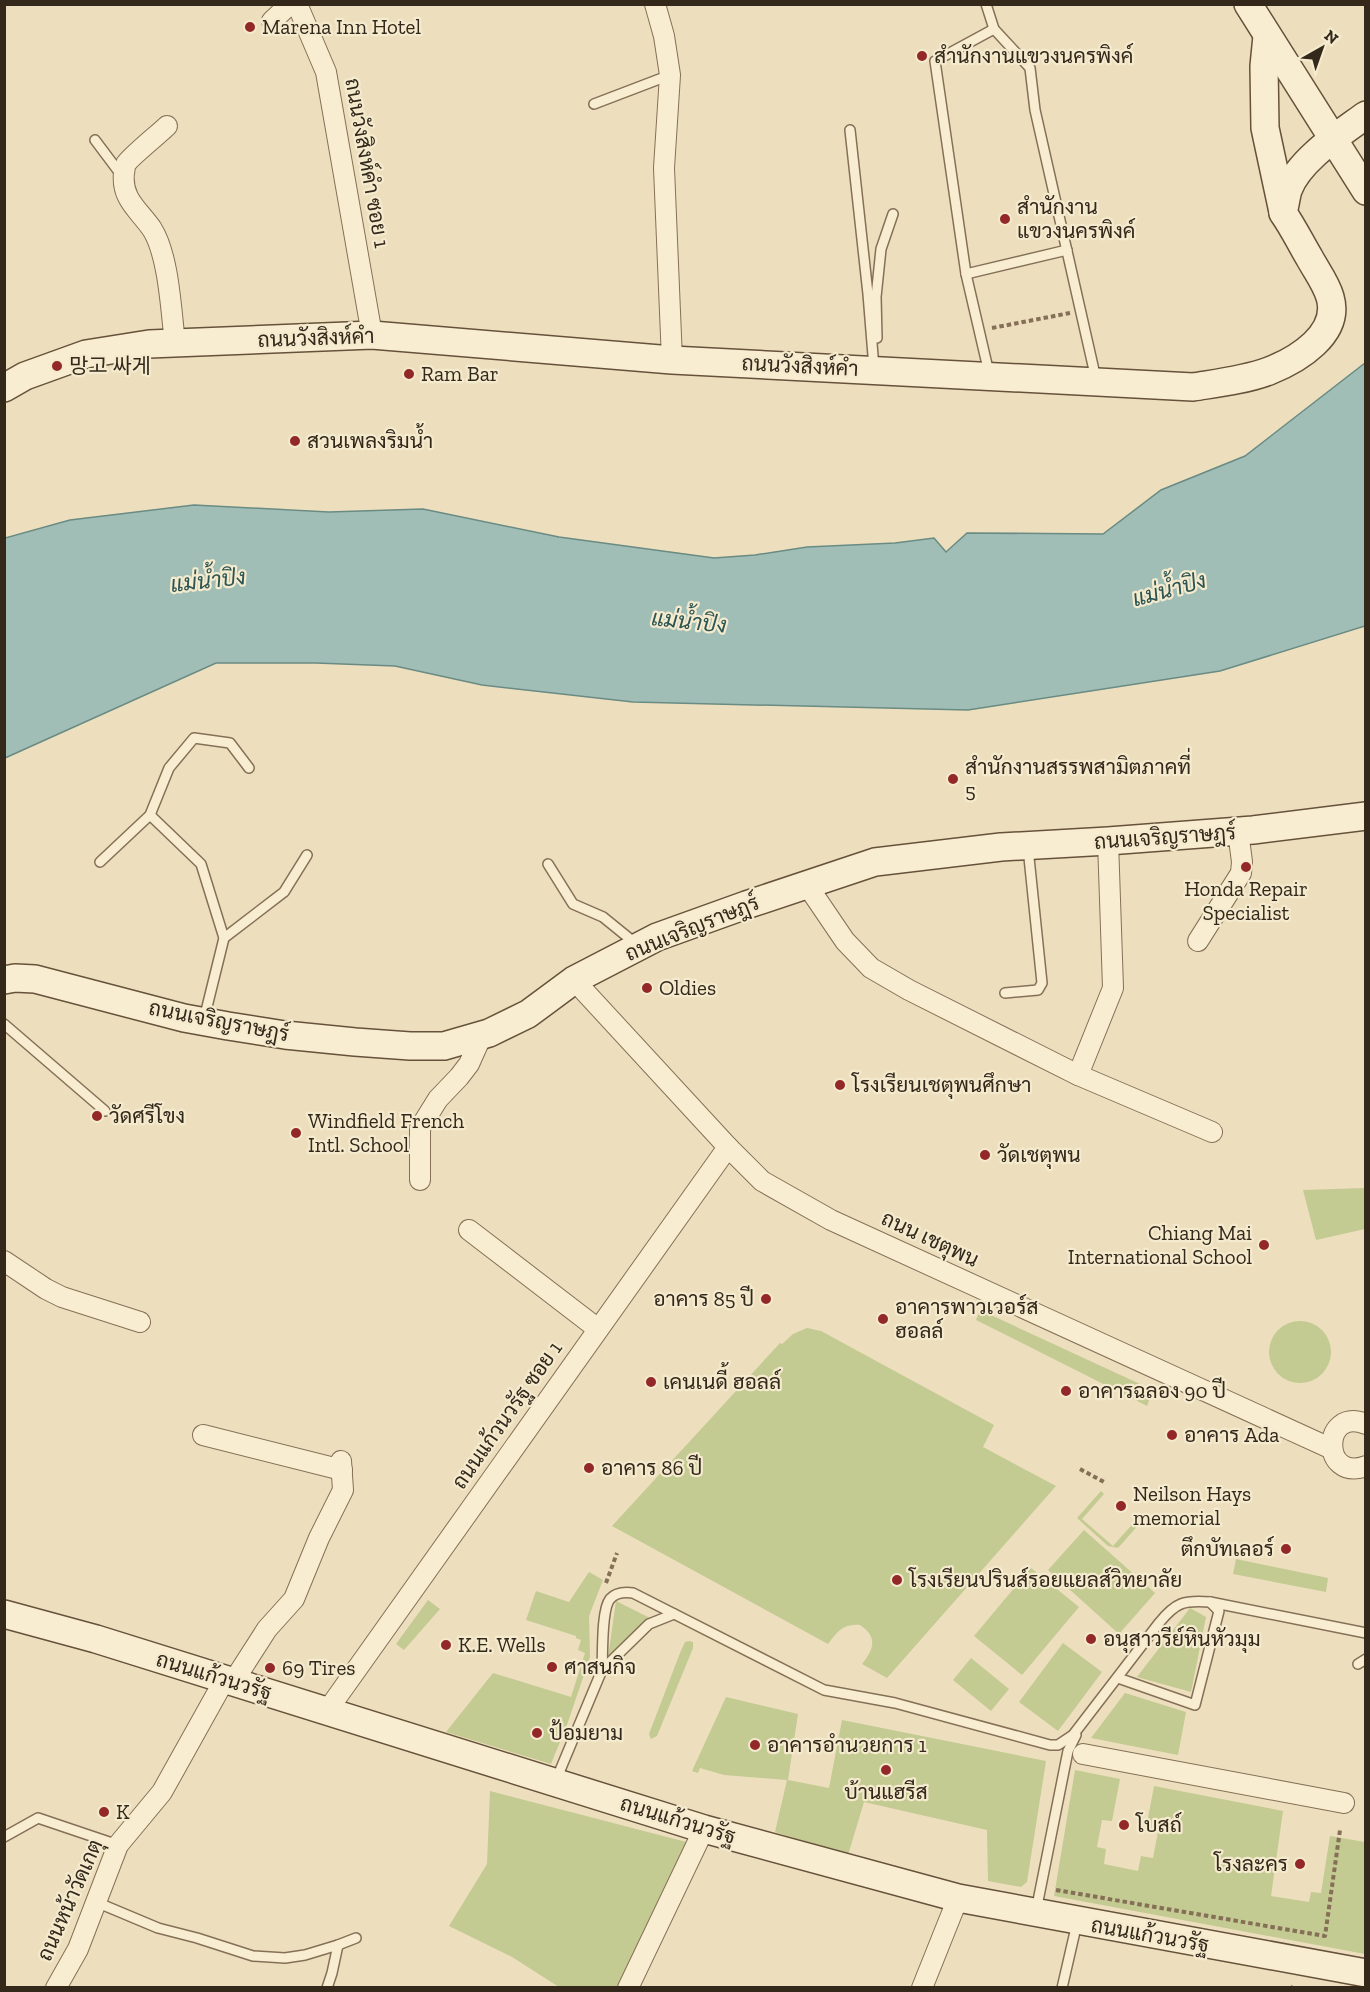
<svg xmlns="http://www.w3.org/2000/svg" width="1370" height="1992" viewBox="0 0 1370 1992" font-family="'Zilla Slab','Noto Sans KR',Sarabun,serif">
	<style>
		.green { fill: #c3ca92 }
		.water { fill: #a1beb6; stroke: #698b83; stroke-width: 1.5 }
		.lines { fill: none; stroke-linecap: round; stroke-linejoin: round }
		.lane-casing { stroke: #857057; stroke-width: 12 }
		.street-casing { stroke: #857057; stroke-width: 22 }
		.secondary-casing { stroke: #66513a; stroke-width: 30 }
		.path { stroke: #857057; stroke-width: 4; stroke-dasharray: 4.5 3; stroke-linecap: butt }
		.lane { stroke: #f8edd0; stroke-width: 9 }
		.street { stroke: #f8edd0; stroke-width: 20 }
		.secondary { stroke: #f8edd0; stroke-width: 27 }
		.poi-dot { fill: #932828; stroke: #f4eacd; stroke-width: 2 }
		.labels { text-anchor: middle; stroke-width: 4.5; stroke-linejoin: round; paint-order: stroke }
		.poi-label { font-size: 21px; fill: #34281b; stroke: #f4eacd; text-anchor: start }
		.street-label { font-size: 21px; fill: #34281b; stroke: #f4eacd }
		.water-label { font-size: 22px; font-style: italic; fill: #2b5452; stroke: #f4eacd }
	</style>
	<rect width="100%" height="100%" fill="#eddfbe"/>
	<!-- green -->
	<g class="green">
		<polygon points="1365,1188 1365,1229 1316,1240 1303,1190"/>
		<polygon points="980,1310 1153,1390 1147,1406 976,1320"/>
		<circle cx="1300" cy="1352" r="31"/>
		<path d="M807 1328 821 1331 994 1425 983 1447 1056 1486 887 1678 862 1664C874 1649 878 1637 860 1625 843 1623 837 1632 828 1644L612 1526 780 1343 782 1344 793 1334Z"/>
		<polygon points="1101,1491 1104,1494 1082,1519 1113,1546 1137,1519 1141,1522 1118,1548 1108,1546 1077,1518"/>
		<polygon points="1084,1530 1155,1593 1119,1634 1048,1570"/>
		<polygon points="1236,1559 1328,1578 1326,1592 1233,1574"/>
		<polygon points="1031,1568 1079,1607 1022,1675 974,1636"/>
		<polygon points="589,1572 603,1580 589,1616 590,1657 568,1722 551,1764 446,1732 493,1673 571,1697 585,1653 578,1650 581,1640 576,1638 576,1636 526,1620 536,1591 569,1602"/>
		<polygon points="428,1600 440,1609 404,1650 396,1644"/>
		<polygon points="616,1601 650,1618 608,1657"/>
		<polygon points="1190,1608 1206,1617 1191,1692 1137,1677"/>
		<polygon points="689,1641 693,1642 693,1648 657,1736 651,1739 649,1734 680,1653 685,1642"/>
		<polygon points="1063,1643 1102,1672 1058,1731 1019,1702"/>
		<polygon points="971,1658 1009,1689 991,1711 953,1680"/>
		<polygon points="1125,1693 1186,1712 1178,1755 1091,1738"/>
		<polygon points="726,1697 798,1714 788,1780 829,1788 842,1720 1046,1761 1027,1882 1021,1887 988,1881 987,1830 864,1802 848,1855 775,1832 787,1780 724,1775 700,1768 698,1773 692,1771"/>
		<polygon points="1075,1770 1120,1779 1112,1821 1102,1820 1097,1847 1106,1849 1104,1864 1138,1871 1141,1856 1153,1858 1158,1832 1146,1829 1154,1786 1283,1811 1271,1896 1309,1902 1311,1892 1321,1893 1330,1836 1365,1842 1365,1954 1054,1896"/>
		<polygon points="490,1791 694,1844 619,1987 559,1987 512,1957 449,1926 487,1864"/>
	</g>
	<!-- water -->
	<polygon class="water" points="1365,363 1365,626 1220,671 968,710 633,702 482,685 395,666 316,663 216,663 5,758 5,538 70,520 194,505 329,512 423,509 559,537 714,558 755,555 807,547 895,543 934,538 946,552 967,533 1103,534 1161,490 1245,456"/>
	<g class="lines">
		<defs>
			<g id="lane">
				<polyline points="986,4 994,29 1030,68 1035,110 1096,379"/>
				<polyline points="594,104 670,75"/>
				<polyline points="850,130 868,294 874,368"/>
				<polyline points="95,140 122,176"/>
				<polyline points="966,274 1067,250"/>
				<polyline points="877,338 876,297 881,249 893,214"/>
				<polyline points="989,373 966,274 935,61 994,29"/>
				<polyline points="150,815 201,864 224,938 204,1019"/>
				<polyline points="100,862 150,815 169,768 194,738 230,743 249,768"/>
				<polyline points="548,864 573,904 603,917 635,943"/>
				<polyline points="224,938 284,892 307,855"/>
				<polyline points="1005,993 1038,990 1042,983 1028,848"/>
				<polyline points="4,1024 105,1111"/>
				<polyline points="1358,1664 1366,1659"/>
				<path d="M602 1670C603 1655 601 1610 610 1599 616 1592 625 1592 633 1593L824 1690 895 1703 1050 1745H1058L1073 1735 1159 1623C1176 1602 1184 1600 1210 1602L1366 1633"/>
				<polyline points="1118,1678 1195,1705 1219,1611 1210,1602"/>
				<polyline points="556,1780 602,1670 649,1624 674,1614"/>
				<polyline points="4,1837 38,1818 118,1845"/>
				<polyline points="96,1902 158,1928 197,1938 253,1956 285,1958 305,1955 338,1945 332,1973 327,1988"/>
				<polyline points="1036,1911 1068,1751 1076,1735"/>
				<polyline points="338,1945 356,1938"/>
				<polyline points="1062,1988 1077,1923"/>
			</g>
			<g id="street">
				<polyline points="297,4 326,72 372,335"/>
				<polyline points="655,4 664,36 670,75 664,168 672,360"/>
				<polyline points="272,21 290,4"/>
				<path d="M167 126C160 133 129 158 126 164 124 167 125 170 124 173 121 199 139 210 152 229 169 256 171 311 175 343"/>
				<polyline points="1108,841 1113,988 1078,1075 1212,1132"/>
				<polyline points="807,885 845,941 871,968 909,990 1078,1075"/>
				<polyline points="1198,941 1241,873 1242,862 1238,831"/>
				<polyline points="574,980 728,1147 762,1181 831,1220 1332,1449"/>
				<polyline points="420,1180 420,1128 438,1099 459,1077 469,1064 482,1035"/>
				<polyline points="469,1230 598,1329"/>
				<polyline points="4,1261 46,1289 62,1297 140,1322"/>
				<path d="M1366 1424C1321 1406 1321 1483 1366 1466"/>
				<polyline points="203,1435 342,1470"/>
				<polyline points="233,1682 267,1629 294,1599 319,1538 343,1490 341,1461"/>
				<polyline points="327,1711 728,1147"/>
				<polyline points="1083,1754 1344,1803"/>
				<polyline points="56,1988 78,1949 118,1845 162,1792 225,1679"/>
				<polyline points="628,1988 704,1829"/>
				<polyline points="922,1988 958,1898"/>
			</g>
			<g id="secondary">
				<polyline points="1248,4 1366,191"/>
				<polyline points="1267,36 1264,66 1265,128 1283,212"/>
				<path d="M4 388 25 376 86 354 149 344 372 335 672 360 1193 387C1218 383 1245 380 1269 371 1297 360 1341 334 1330 297 1326 283 1316 270 1309 257 1300 242 1293 227 1283 213 1285 206 1286 197 1288 190 1299 160 1340 134 1366 115"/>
				<polyline points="4,980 15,978 35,979 184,1018 228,1026 285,1035 355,1042 410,1046 444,1046 489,1033 528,1014 574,980 657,937 746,905 875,862 1001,847 1108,841 1253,830 1366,816"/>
				<polyline points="4,1614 96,1639 704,1829 958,1898 1366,1973"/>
			</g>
		</defs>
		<!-- lane casing -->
		<use href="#lane" class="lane-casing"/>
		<!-- street casing -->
		<use href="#street" class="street-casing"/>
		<!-- secondary casing -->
		<use href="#secondary" class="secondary-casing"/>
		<!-- path -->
		<g class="path">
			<polyline points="992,328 1070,313"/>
			<polyline points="1080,1469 1104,1482"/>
			<polyline points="606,1583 617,1553"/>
			<polyline points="1056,1890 1325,1936 1340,1830"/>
			<polyline points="1292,1988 1293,1986"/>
		</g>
		<!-- lane -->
		<use href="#lane" class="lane"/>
		<!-- street -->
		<use href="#street" class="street"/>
		<!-- secondary -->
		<use href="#secondary" class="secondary"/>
	</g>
	<!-- markers -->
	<g class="poi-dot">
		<circle cx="250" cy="27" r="6"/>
		<circle cx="922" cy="56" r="6"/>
		<circle cx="1005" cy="219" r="6"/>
		<circle cx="57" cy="366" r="6"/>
		<circle cx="409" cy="374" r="6"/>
		<circle cx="295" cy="441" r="6"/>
		<circle cx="953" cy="779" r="6"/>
		<circle cx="1246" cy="867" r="6"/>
		<circle cx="647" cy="988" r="6"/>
		<circle cx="840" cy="1085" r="6"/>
		<circle cx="97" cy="1116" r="6"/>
		<circle cx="296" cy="1133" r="6"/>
		<circle cx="985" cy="1155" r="6"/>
		<circle cx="1264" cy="1245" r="6"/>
		<circle cx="766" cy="1299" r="6"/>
		<circle cx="883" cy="1319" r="6"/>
		<circle cx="651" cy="1382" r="6"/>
		<circle cx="1066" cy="1391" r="6"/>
		<circle cx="1172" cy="1435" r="6"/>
		<circle cx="589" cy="1468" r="6"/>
		<circle cx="1121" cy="1506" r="6"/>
		<circle cx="1286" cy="1549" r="6"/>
		<circle cx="897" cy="1580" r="6"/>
		<circle cx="1091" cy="1639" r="6"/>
		<circle cx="446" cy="1645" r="6"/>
		<circle cx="552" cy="1667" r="6"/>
		<circle cx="270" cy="1668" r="6"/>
		<circle cx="537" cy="1733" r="6"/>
		<circle cx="755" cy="1745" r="6"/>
		<circle cx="886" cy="1770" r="6"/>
		<circle cx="104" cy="1812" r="6"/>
		<circle cx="1124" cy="1825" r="6"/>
		<circle cx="1300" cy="1864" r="6"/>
	</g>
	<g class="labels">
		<!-- poi labels -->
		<g class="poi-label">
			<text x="262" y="34">Marena Inn Hotel</text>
			<text x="934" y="63">สำนักงานแขวงนครพิงค์</text>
			<text x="1017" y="214">สำนักงาน<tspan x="1017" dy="24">แขวงนครพิงค์</tspan></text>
			<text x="69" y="373">망고 싸게</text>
			<text x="421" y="381">Ram Bar</text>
			<text x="307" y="448">สวนเพลงริมน้ำ</text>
			<text x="965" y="774">สำนักงานสรรพสามิตภาคที่<tspan x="965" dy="24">5</tspan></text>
			<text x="1246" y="896" text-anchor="middle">Honda Repair<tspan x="1246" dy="24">Specialist</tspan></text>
			<text x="659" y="995">Oldies</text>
			<text x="852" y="1092">โรงเรียนเชตุพนศึกษา</text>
			<text x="109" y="1123">วัดศรีโขง</text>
			<text x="308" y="1128">Windfield French<tspan x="308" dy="24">Intl. School</tspan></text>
			<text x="997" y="1162">วัดเชตุพน</text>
			<text x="1252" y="1240" text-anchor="end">Chiang Mai<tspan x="1252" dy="24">International School</tspan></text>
			<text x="754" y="1306" text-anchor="end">อาคาร 85 ปี</text>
			<text x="895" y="1314">อาคารพาวเวอร์ส<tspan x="895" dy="24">ฮอลล์</tspan></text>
			<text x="663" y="1389">เคนเนดี้ ฮอลล์</text>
			<text x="1078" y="1398">อาคารฉลอง 90 ปี</text>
			<text x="1184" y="1442">อาคาร Ada</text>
			<text x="601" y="1475">อาคาร 86 ปี</text>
			<text x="1133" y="1501">Neilson Hays<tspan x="1133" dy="24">memorial</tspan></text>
			<text x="1274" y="1556" text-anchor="end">ตึกบัทเลอร์</text>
			<text x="909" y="1587">โรงเรียนปรินส์รอยแยลส์วิทยาลัย</text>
			<text x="1103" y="1646">อนุสาวรีย์หินหัวมุม</text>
			<text x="458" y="1652">K.E. Wells</text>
			<text x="564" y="1674">ศาสนกิจ</text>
			<text x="282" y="1675">69 Tires</text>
			<text x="549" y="1740">ป้อมยาม</text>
			<text x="767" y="1752">อาคารอำนวยการ 1</text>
			<text x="886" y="1799" text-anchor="middle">บ้านแฮรีส</text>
			<text x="116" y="1819">K</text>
			<text x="1136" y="1832">โบสถ์</text>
			<text x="1288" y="1871" text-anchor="end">โรงละคร</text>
		</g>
		<!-- street labels -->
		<g class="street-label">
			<text transform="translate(367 163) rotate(80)" y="7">ถนนวังสิงห์คำ ซอย 1</text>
			<text transform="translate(316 338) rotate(-2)" y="7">ถนนวังสิงห์คำ</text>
			<text transform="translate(800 366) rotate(3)" y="7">ถนนวังสิงห์คำ</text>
			<text transform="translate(1165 837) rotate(-4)" y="7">ถนนเจริญราษฎร์</text>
			<text transform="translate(692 928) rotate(-22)" y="7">ถนนเจริญราษฎร์</text>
			<text transform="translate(219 1021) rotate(11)" y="7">ถนนเจริญราษฎร์</text>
			<text transform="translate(930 1239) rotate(25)" y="7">ถนน เชตุพน</text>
			<text transform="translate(507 1415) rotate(-55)" y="7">ถนนแก้วนวรัฐ ซอย 1</text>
			<text transform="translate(214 1676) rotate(17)" y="7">ถนนแก้วนวรัฐ</text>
			<text transform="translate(678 1820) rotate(17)" y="7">ถนนแก้วนวรัฐ</text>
			<text transform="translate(70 1900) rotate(-66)" y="7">ถนนหน้าวัดเกตุ</text>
			<text transform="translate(1150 1935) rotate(10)" y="7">ถนนแก้วนวรัฐ</text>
		</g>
		<!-- water labels -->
		<g class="water-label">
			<text transform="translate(208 580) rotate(-6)" y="8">แม่น้ำปิง</text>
			<text transform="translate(1169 589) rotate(-15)" y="8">แม่น้ำปิง</text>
			<text transform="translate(689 621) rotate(6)" y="8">แม่น้ำปิง</text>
		</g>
	</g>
	<!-- border -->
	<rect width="1370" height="1992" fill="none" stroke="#34281b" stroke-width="12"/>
	<!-- north arrow -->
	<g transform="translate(1322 48) rotate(40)" stroke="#f4eacd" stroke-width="4.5" paint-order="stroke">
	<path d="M0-4.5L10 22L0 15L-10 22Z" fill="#34281b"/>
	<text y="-9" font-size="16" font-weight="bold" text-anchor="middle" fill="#34281b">N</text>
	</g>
</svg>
